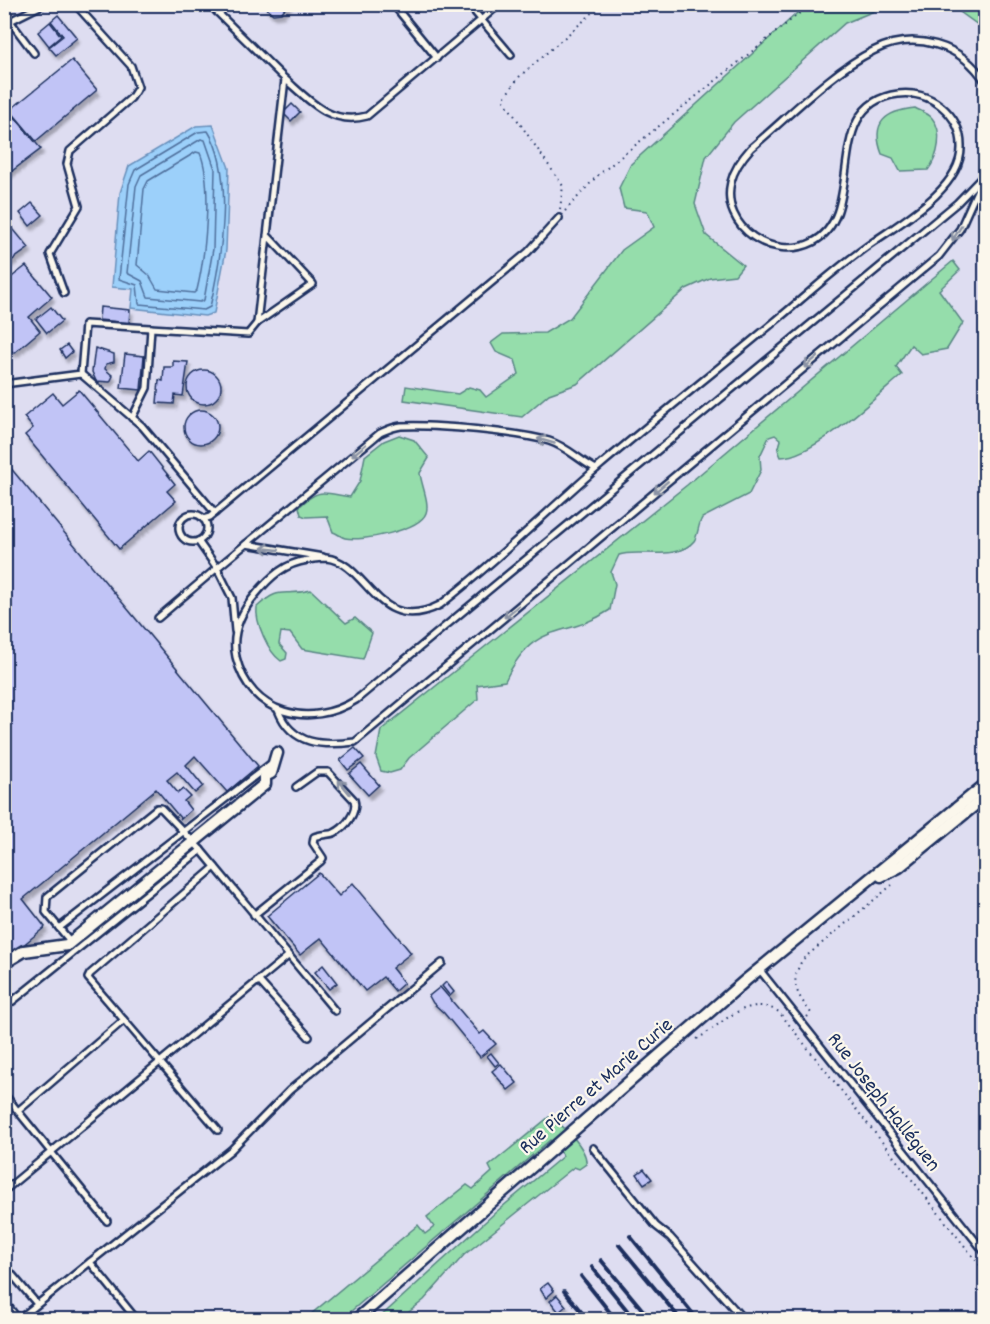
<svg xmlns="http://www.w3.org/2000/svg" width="990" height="1324" viewBox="0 0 990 1324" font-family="Dekko,sans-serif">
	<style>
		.built { fill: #deddf1 }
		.green { fill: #95ddab; stroke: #588684; stroke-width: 1.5 }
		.water { fill: #9cd0fa; stroke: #6890bc; stroke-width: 1.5 }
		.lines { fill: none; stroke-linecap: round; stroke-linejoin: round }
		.shore { stroke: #4f6f9c; stroke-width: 1.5 }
		.building { fill: #c1c4f6; stroke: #1b2f5e; stroke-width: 1.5; filter: url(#shadow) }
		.lane-casing { stroke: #1b2f5e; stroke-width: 10 }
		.street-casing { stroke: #1b2f5e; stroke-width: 15 }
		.path { stroke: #1b2f5e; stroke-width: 2; stroke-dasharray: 1.5 4.5; stroke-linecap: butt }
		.lane { stroke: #fbf7ec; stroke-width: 5 }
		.street { stroke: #fbf7ec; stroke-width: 10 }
		.rail { stroke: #1b2f5e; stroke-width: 4 }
		.oneway { stroke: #8b93a5 }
		.labels { text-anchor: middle; stroke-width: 4.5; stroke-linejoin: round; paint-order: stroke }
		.street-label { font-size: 21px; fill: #1b2f5e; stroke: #fbf7ec }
	</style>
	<defs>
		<filter id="shadow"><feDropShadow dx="2.5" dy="4.5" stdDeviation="1.5" flood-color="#0004"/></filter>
	</defs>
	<rect width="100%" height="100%" fill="#eae8ef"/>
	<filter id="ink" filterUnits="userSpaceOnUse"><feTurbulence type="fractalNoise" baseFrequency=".0167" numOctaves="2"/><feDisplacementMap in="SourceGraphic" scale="12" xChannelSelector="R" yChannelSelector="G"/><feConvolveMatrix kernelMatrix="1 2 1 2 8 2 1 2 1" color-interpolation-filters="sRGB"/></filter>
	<g filter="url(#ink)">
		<!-- built -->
		<polygon class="built" points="5,5 985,5 985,1319 5,1320"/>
		<!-- green -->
		<g class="green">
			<polygon points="806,5 889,5 845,23 734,122 706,157 695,204 706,235 743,265 735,275 710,278 686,289 577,384 549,394 522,417 404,400 406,386 458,394 469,387 480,390 486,397 519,374 515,360 496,352 491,343 503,334 545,333 570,318 622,250 654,227 647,211 624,208 619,188 631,164"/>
			<polygon points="946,5 985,5 985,30 950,5"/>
			<path d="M915 108C920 111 928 113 932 118 944 132 938 157 928 170L900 171 893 158 882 154C870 122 886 111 915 108Z"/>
			<path d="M953 261 960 270 939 290 963 323 947 349 921 354 911 345 896 367 902 375C876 397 814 457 781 457L778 450 781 440 775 435 769 437 760 456 761 470 749 494 702 518C698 525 698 536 694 541 677 562 636 548 619 555L611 572 615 584 610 610C563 641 535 618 505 681L477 685 478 699 409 758 400 770 390 773 381 771 376 757 381 730 687 485Z"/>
			<path d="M399 435 414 440 429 458 420 473C421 484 430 503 426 513 420 530 362 542 345 538 341 537 337 533 333 532L327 516 306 517 301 515 299 507C320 487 323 493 350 497L360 481 365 456 384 441Z"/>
			<path d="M311 590 346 623 355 618 372 633 363 659 302 649 290 633 281 632 279 644 287 653 286 659 281 661C268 652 255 622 257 607 282 584 282 598 311 590Z"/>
			<path d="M549 1117C561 1123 588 1148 586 1164L579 1169 574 1167 464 1255 424 1300 400 1319H378L496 1212 563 1156 550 1140 342 1319 304 1320 418 1225 425 1234 434 1227 427 1217 467 1185 473 1189 492 1172 489 1166Z"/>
		</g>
		<!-- water -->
		<polygon class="water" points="213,125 229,168 226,250 214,313 205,316 131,308 133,289 112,287 120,193 129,166 196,126"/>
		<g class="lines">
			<!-- shore -->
			<g class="shore">
				<path d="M208 131C235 174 221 260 210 307L204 310 139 304 137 285 119 279 129 184 135 170 198 132Z"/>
				<polygon points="201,139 205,140 215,169 213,249 204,300 200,302 148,297 142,281 127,273 136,186 141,175"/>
				<path d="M196 152 200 153C213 184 205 257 197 290L194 293 157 289 149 275 137 265 144 189 148 181Z"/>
			</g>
		</g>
		<!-- building -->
		<g class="building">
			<polygon points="267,4 289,4 281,13 273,14 265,7"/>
			<polygon points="58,15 77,38 56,55 49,47 63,36 51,21"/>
			<polygon points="50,22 61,36 49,46 38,32"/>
			<polygon points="72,60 97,90 36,141 10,110"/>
			<polygon points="4,104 41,149 4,177"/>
			<polygon points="292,104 300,112 291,121 283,113"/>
			<polygon points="32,203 43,215 30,226 20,213"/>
			<polygon points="4,218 29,248 4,266"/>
			<polygon points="26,266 52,297 29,317 40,331 14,353 4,344 4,283"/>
			<polygon points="51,307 62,321 47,333 36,319"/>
			<polygon points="100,307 130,310 129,323 99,320"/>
			<polygon points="67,345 72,352 65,358 60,350"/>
			<polygon points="95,348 114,354 114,362 106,364 105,369 113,376 110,382 96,381 92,372"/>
			<polygon points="125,354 144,356 141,390 121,388"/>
			<polygon points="173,361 188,362 183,396 175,395 174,404 157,403 159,380 163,381 164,367 173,367"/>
			<circle cx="204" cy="387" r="17"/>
			<polygon points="79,390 138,461 149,451 175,484 167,491 176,501 119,549 25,435 33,428 24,417 53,393 62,404"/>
			<circle cx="201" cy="427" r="17"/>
			<polygon points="4,460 258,766 227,792 195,756 186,765 203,786 195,793 177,772 167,780 178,793 183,789 190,796 184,801 191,810 181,819 156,789 23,899 45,927 4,961"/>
			<polygon points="355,748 364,758 348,770 340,760"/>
			<polygon points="361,764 379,785 368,795 349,774"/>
			<polygon points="319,873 339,896 353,883 411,953 392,968 404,983 395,991 383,977 365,991 321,938 300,955 267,916"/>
			<polygon points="323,965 337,983 329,989 315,972"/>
			<polygon points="446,982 454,992 450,996 442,986"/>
			<polygon points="440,987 480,1034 484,1031 496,1044 480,1057 444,1013 433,1003 429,996"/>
			<polygon points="491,1053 499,1063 495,1066 487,1056"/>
			<polygon points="501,1064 517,1083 508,1090 492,1071"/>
			<polygon points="644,1169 652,1179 644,1184 637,1174"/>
			<polygon points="548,1283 554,1291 546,1298 540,1289"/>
			<polygon points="557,1295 566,1306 559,1312 550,1301"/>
		</g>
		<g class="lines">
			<defs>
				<g id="lane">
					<polyline points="209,4 285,79 257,323 313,284 267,235"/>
					<polyline points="393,4 437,58"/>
					<polyline points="468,4 511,55"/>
					<polyline points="217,12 225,4"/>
					<polyline points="4,15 10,21 44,4"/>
					<polyline points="10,21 34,53"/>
					<path d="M285 79C310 101 331 126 367 116L500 4"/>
					<path d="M986 83C962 44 914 30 873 51 832 71 787 118 751 148 742 158 734 169 731 182 720 228 774 262 813 242 869 213 819 104 898 94 913 92 929 96 941 106 953 116 961 130 961 146 963 186 905 220 876 240 840 264 807 295 773 323 714 372 654 420 596 469 544 514 495 563 440 605 377 637 368 562 326 558 320 558 314 559 308 560 285 563 270 577 256 594 241 612 231 634 236 657 250 715 310 729 356 700L957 203 986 173"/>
					<polyline points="64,293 50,254 79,206 67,164 70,151 131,98 138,87 131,66 75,4"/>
					<polyline points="81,374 142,426 215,513"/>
					<polyline points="4,384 81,374 85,324 248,334 257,323"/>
					<polyline points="132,418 147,388 151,328"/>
					<circle cx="193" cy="528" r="14"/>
					<polyline points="203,519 210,517 528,252 559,218"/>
					<path d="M246 544 380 433C387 430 393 427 401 426 434 424 518 432 549 441 566 446 580 461 596 469"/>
					<polyline points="158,618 217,568 198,541"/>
					<polyline points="235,631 232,598 217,568 246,544 323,557"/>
					<path d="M278 710C292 746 323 746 355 742L939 256 960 229 981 182"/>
					<polyline points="215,867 90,974 88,978 218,1130"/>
					<path d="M254 915 321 861 323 858 313 843 314 837C320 834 328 835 334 833 345 828 358 812 354 800L328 772H317L296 787"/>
					<polyline points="59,928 273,762"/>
					<polyline points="70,941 46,912 47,897 157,808 161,808 201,850"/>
					<polyline points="759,969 986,1254"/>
					<polyline points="258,980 309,1037"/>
					<polyline points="4,1008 201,850 335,1011"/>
					<polyline points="4,1094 107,1221"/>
					<polyline points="18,1111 124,1020"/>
					<polyline points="593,1148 656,1226 670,1237 744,1320"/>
					<polyline points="4,1191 288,956"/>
					<polyline points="90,1262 231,1150 290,1090 442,963"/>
					<polyline points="4,1265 37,1304"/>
					<polyline points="4,1301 19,1320"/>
					<polyline points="18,1320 90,1262 137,1320"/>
				</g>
				<g id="street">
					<polyline points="881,876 899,867 986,796"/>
					<polyline points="4,963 24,951 67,945 265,784 265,776 271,773 277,753"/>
					<polyline points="356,1320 746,980 986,784"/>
				</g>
			</defs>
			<!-- lane casing -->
			<use href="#lane" class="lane-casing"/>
			<!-- street casing -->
			<use href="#street" class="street-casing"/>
			<!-- path -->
			<g class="path">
				<polyline points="560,209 563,186 503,99 520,76 603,4"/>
				<polyline points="565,211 597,176 811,4"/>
				<path d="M807 1017 811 1013C796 993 789 982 803 959L892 885"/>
				<path d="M697 1039C723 1024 747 993 779 1012L986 1273"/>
			</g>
			<!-- lane -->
			<use href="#lane" class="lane"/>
			<!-- street -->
			<use href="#street" class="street"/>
			<!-- rail -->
			<g class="rail">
				<polyline points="630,1236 698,1320"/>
				<polyline points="619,1245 681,1320"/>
				<polyline points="601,1260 651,1320"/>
				<polyline points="592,1267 635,1320"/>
				<polyline points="581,1276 616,1320"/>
				<polyline points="564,1291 588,1320"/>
			</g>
		</g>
		<!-- one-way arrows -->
		<defs><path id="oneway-shaft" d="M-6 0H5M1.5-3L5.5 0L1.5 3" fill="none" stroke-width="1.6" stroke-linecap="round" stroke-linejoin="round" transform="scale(1.5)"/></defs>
		<g class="oneway">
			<use href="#oneway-shaft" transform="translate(957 233) rotate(123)"/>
			<use href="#oneway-shaft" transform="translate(811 362) rotate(140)"/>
			<use href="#oneway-shaft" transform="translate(546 441) rotate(-164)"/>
			<use href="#oneway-shaft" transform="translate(359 450) rotate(141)"/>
			<use href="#oneway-shaft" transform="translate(661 487) rotate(140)"/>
			<use href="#oneway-shaft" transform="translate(270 549) rotate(-174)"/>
			<use href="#oneway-shaft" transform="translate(511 612) rotate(140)"/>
			<use href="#oneway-shaft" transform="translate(344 787) rotate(-129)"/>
		</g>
	</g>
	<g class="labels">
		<!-- street labels -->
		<g class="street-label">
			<text transform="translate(595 1085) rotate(-41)" y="7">Rue Pierre et Marie Curie</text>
			<text transform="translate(885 1101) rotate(52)" y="7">Rue Joseph Halléguen</text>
		</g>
	</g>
	<!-- margin -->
	<rect width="990" height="1324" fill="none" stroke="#fbf7ec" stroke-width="24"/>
	<rect x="12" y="12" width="966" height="1300" fill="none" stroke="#1b2f5e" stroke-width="2" filter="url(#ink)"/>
</svg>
